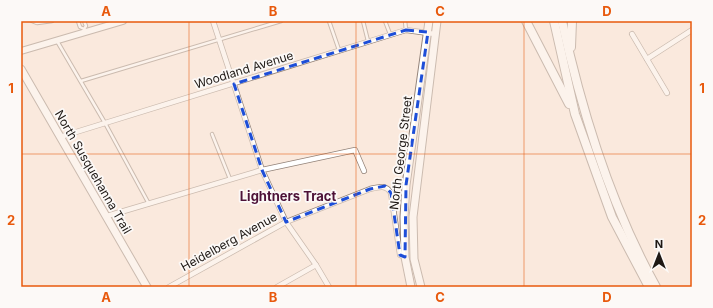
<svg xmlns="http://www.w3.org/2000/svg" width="713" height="308" viewBox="0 0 713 308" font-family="Inter,sans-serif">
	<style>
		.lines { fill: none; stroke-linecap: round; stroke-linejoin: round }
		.service-casing { stroke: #938379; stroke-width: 4.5 }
		.minor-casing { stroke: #938379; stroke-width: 6 }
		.tertiary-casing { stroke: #938379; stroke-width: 8 }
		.secondary-casing { stroke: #938379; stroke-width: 9 }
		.primary-casing { stroke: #938379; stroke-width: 9 }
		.motorway-casing { stroke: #938379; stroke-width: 10 }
		.service { stroke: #fff; stroke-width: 2.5 }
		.minor { stroke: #fff; stroke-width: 4.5 }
		.tertiary { stroke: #fff; stroke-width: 5.5 }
		.secondary { stroke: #fff; stroke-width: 7 }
		.primary { stroke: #fff; stroke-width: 7 }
		.motorway { stroke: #fff; stroke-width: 8 }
		.marked { fill: none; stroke: #1d4ed8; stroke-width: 3; stroke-dasharray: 8 5; stroke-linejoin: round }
		.grid { fill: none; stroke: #e8590c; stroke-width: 1; stroke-opacity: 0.55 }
		.labels { text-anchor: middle; stroke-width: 3.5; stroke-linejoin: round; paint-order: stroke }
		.street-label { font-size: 12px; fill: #1e1814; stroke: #fcf9f7 }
		.neighbourhood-label { font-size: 13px; font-weight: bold; fill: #4d1137; stroke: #fcf9f7 }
		.neatline { fill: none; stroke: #e8590c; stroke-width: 1.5 }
		.grid-label { font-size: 13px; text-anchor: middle; font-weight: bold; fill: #e8590c }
	</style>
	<rect width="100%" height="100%" fill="#fae9dd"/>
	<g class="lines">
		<defs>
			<g id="service">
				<polyline points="32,21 37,23 52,21"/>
				<polyline points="78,21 80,27 84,29"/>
				<polyline points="84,21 86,26 84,29 85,31"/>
				<polyline points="329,21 339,50"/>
				<polyline points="363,21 368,41"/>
				<polyline points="385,21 390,34"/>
				<polyline points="405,21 406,30"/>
				<polyline points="57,41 105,123 149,204"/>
				<polyline points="81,81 281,21"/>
				<polyline points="212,134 230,179"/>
			</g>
			<g id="minor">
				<polyline points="213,21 262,170 286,222 316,265 329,287"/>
				<polyline points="632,34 667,93"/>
				<polyline points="647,59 692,30"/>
				<polyline points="60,137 406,30 435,34"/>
				<polyline points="107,216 262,170 355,150 364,171"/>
				<path d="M169 287 286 222 370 189C378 187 386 184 391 193L400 255 405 257"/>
				<polyline points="277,287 316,265"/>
			</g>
			<polyline id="tertiary" points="21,51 123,21"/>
			<polyline id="secondary" points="21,69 147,287"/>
			<g id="primary">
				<polyline points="411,287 405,257 404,217 406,185 429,21"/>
				<polyline points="421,287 414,259 413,217 437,21"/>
			</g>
			<g id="motorway">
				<polyline points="526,21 569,104"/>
				<polyline points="554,21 575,114 612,217 649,287"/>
				<path d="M562 21C582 113 610 204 656 287"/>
				<polyline points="571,47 572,21"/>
			</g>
		</defs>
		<!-- service casing -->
		<use href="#service" class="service-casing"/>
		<!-- minor casing -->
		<use href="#minor" class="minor-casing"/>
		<!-- tertiary casing -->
		<use href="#tertiary" class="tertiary-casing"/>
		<!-- secondary casing -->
		<use href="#secondary" class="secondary-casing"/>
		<!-- primary casing -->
		<use href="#primary" class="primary-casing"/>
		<!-- motorway casing -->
		<use href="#motorway" class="motorway-casing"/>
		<!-- service -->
		<use href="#service" class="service"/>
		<!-- minor -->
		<use href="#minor" class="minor"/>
		<!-- tertiary -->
		<use href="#tertiary" class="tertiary"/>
		<!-- secondary -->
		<use href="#secondary" class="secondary"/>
		<!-- primary -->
		<use href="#primary" class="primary"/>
		<!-- motorway -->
		<use href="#motorway" class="motorway"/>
	</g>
	<!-- marked area -->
	<path d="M0 0H713V308H0ZM406 30 428 32 406 185 405 257 400 255 391 193 385 186 370 189 286 222 262 170 234 84Z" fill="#fae9dd" fill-opacity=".55" fill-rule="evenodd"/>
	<path class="marked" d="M406 30 428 32 406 185 405 257 400 255 391 193 385 186 370 189 286 222 262 170 234 84Z"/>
	<!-- grid -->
	<path class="grid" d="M189 21V287M356 21V287M524 21V287M21 154H692"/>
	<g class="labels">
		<!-- street labels -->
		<g class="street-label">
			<text transform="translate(244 70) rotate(-17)" y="4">Woodland Avenue</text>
			<text transform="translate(401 153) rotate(-83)" y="4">North George Street</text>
			<text transform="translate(93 172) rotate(60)" y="4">North Susquehanna Trail</text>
			<text transform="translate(229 242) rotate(-29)" y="4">Heidelberg Avenue</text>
		</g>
		<!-- neighbourhood labels -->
		<g class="neighbourhood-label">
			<text x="288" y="201">Lightners Tract</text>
		</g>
	</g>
	<!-- border -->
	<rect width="713" height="308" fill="none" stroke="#fcf9f7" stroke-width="44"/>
	<!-- north arrow -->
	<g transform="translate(659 254)" stroke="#fcf9f7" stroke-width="3" paint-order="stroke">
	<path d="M0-3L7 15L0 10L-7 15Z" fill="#1e1814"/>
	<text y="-6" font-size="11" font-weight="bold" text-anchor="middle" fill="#1e1814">N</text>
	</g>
	<rect x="22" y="22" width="669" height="264" class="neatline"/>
	<g class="grid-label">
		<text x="106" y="16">A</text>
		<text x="273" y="16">B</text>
		<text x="440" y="16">C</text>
		<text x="607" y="16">D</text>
		<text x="11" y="93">1</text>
		<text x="702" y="93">1</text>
		<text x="11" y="225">2</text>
		<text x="702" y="225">2</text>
		<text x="106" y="302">A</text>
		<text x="273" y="302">B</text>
		<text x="440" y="302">C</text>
		<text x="607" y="302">D</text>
	</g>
</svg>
